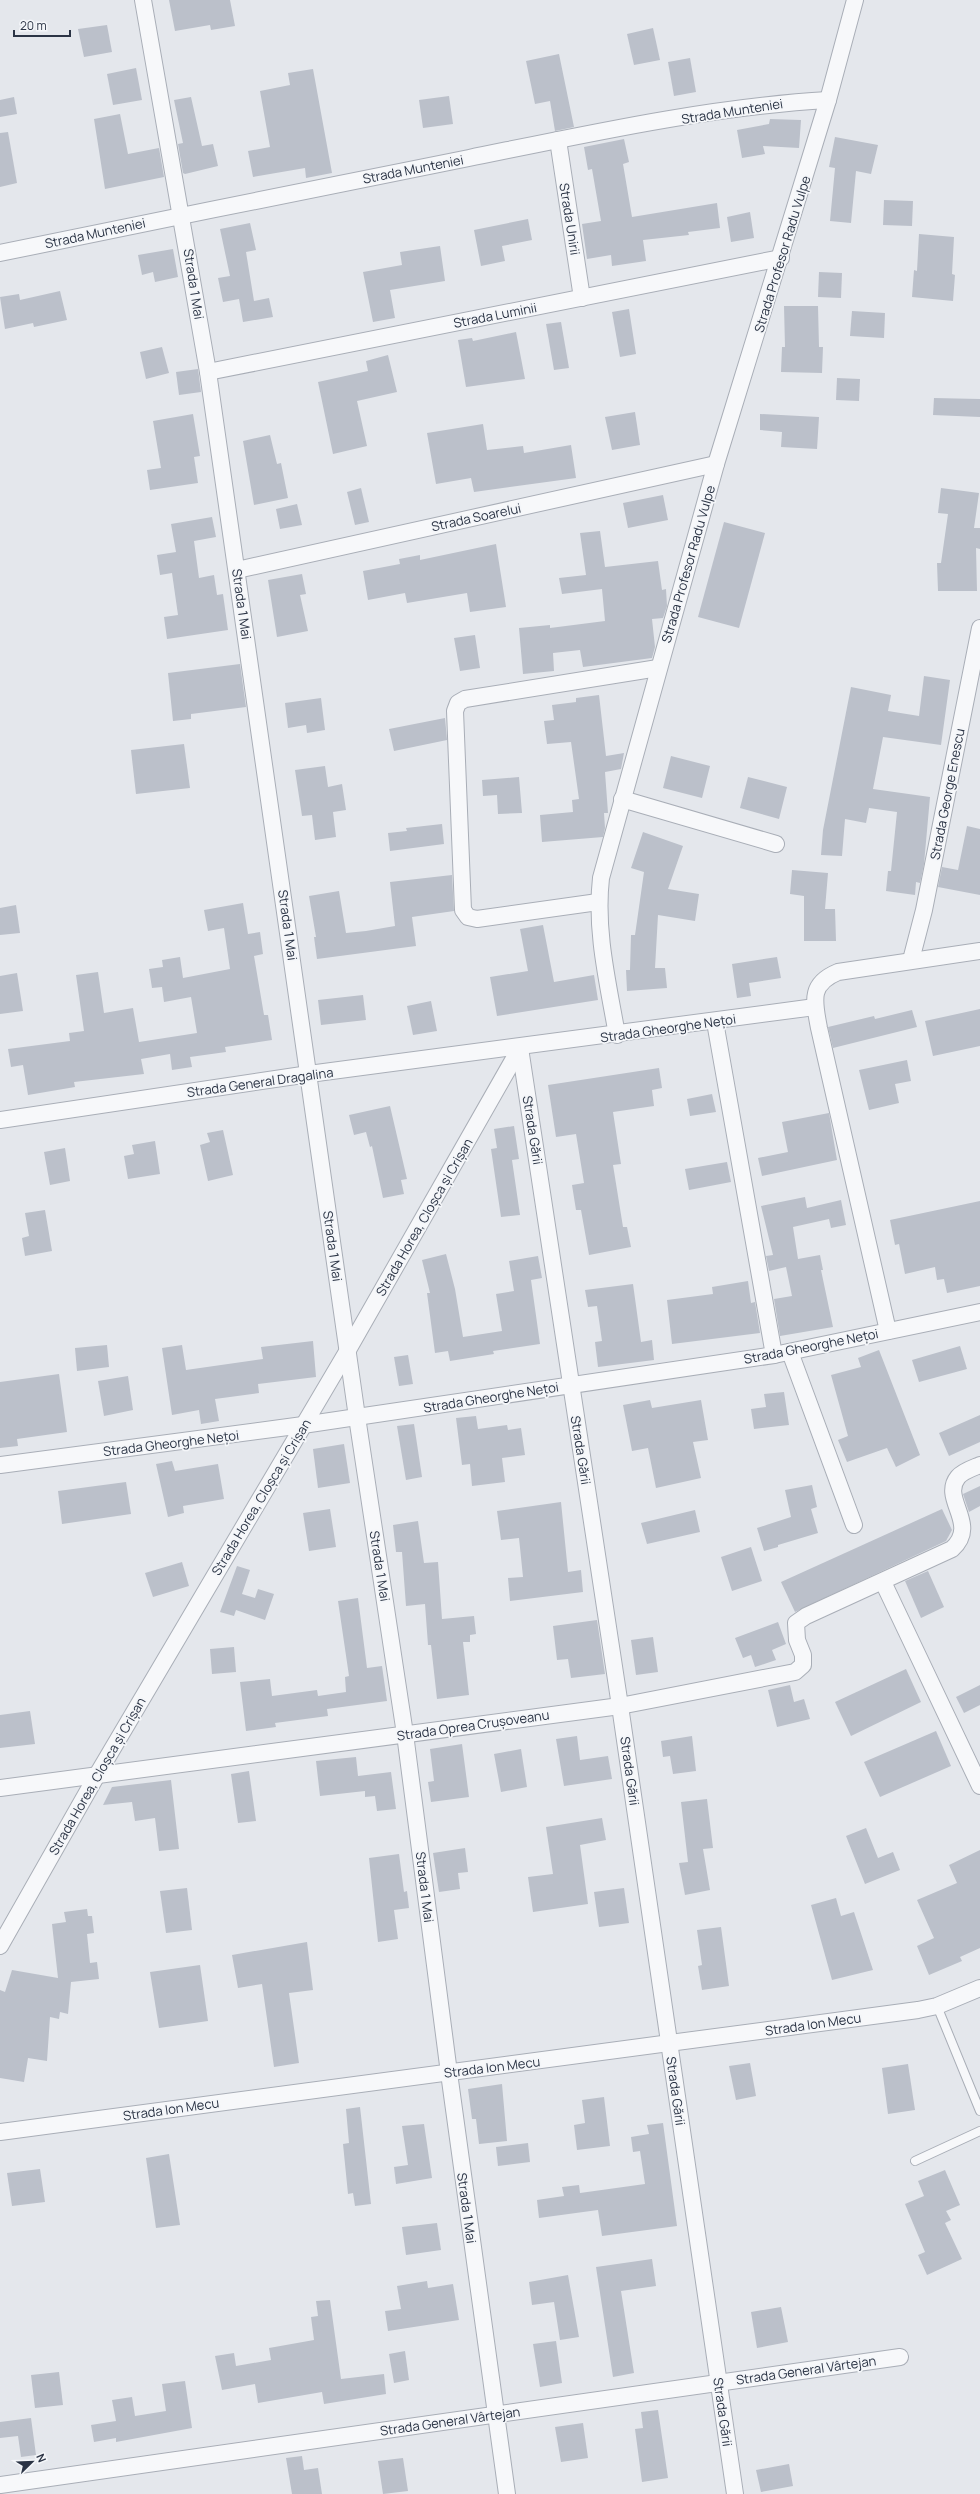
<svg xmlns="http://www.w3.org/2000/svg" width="980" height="2494" viewBox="0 0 980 2494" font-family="Manrope,sans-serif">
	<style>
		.building { fill: #bbc0ca }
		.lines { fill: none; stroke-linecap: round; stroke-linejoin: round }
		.lane-casing { stroke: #a9aeb7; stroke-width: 10 }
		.street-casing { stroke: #a9aeb7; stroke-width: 18 }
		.lane { stroke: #f7f8fa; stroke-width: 8 }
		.street { stroke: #f7f8fa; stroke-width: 16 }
		.labels { text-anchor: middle; stroke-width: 3.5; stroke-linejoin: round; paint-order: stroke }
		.street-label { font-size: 13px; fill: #2b3445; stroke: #f4f6f9 }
	</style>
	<rect width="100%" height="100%" fill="#e4e7ec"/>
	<!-- building -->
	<g class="building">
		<polygon points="169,0 230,0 235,26 211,30 210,25 175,31"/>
		<polygon points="107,25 112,52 84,57 78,29"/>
		<polygon points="653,28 660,60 634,65 627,34"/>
		<polygon points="559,54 574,127 555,131 550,101 535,104 526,61"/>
		<polygon points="690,58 696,92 674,96 668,62"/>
		<polygon points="136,68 142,100 113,105 107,74"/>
		<polygon points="313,69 332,173 306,178 305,168 253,177 248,151 270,147 260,91 290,85 288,73"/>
		<polygon points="449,96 453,124 423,128 419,100"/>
		<polygon points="14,97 17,114 0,117 0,100"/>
		<polygon points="191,97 202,146 213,144 218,166 185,174 183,173 178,144 183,143 174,100"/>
		<polygon points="120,114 128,154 159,148 164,177 105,189 94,119"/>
		<polygon points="770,119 801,120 799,148 763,146 765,154 742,158 737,130 769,124"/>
		<polygon points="8,132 17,183 0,187 0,133"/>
		<polygon points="835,137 878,145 871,174 856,171 851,223 830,221 835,168 829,167"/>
		<polygon points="624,139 629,162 623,164 632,217 717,203 720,228 688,232 689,235 643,240 646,261 612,266 611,255 587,259 582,224 601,221 592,169 588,170 584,147"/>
		<polygon points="884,200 913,201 912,226 883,225"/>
		<polygon points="750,212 754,238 731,242 727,217"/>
		<polygon points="528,219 532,240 502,246 505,261 481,266 474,230"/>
		<polygon points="250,223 256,250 246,252 254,301 269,298 273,317 243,322 239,299 223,302 218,278 230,276 220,229"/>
		<polygon points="919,234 954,237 952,274 955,275 953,301 912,297 914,270 917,271"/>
		<polygon points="440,246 445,281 390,290 395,318 373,322 363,272 402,265 400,252"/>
		<polygon points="173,249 178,277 155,282 153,272 142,275 138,255"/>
		<polygon points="819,272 842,273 841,298 818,297"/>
		<polygon points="60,291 67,320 34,327 33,323 5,329 0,297 19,294 20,300"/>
		<polygon points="784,306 818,306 819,347 823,347 822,373 781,372 782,347 785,347"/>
		<polygon points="629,309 636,354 620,357 612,312"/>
		<polygon points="852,311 885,313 884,338 850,336"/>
		<polygon points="561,322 569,368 554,370 546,324"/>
		<polygon points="516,332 525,379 466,387 458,340 472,338 473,341"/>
		<polygon points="162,347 169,373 146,379 140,352"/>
		<polygon points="388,355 397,392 357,401 367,446 333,454 318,382 368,371 366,361"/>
		<polygon points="198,369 201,392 179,395 176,372"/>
		<polygon points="837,378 860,379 859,401 836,400"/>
		<polygon points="934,398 980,399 980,417 933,415"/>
		<polygon points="635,412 640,445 612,450 605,417"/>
		<polygon points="193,414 200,456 194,457 198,483 150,490 147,470 161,468 153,421"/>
		<polygon points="760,414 819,417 817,449 781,447 782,432 760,430"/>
		<polygon points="483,424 487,450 523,446 524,453 571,445 576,478 474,492 471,478 436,484 427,433"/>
		<polygon points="270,435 277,464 281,463 288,498 254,505 243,441"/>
		<polygon points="361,488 369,522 355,525 347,492"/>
		<polygon points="941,488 979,493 974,528 980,528 980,549 976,548 977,591 938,591 937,563 941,563 948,514 938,513"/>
		<polygon points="663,495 668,520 628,528 623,503"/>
		<polygon points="297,504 302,525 280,529 276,509"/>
		<polygon points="212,517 216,537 194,541 199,578 214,575 217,595 223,594 228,630 167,639 164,617 178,615 172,573 160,575 157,555 176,552 171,524"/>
		<polygon points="724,522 765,533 739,628 698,617"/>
		<polygon points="600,531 605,567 658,561 662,590 666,589 667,606 663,618 652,619 655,647 652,658 583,667 580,650 553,653 554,671 523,674 519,628 550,625 550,628 605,621 602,589 562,594 559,578 586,575 580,533"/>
		<polygon points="496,544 506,607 470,612 467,593 407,603 405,593 368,600 363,571 400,564 399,559 420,555 420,560"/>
		<polygon points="302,574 306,594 300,595 308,631 277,637 268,580"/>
		<polygon points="475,635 480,668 460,671 454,638"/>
		<polygon points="240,664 246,707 191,714 191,719 173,721 168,673"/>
		<polygon points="924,676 950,680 941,745 883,737 873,789 930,797 924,864 920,883 916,882 915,895 886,891 888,871 891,871 897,812 869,808 866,823 845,819 842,856 821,855 823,830 851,687 891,695 888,711 919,716"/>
		<polygon points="599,695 606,756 624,753 621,769 605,772 608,813 604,813 605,828 603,837 542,842 540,815 573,812 572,800 579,799 571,742 547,744 544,721 554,720 552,705 576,702 576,698"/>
		<polygon points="321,698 325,730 307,733 306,725 288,728 285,703"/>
		<polygon points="445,718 447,740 394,751 389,729"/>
		<polygon points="184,744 190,788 136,794 131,750"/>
		<polygon points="671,756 710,766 702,798 663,788"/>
		<polygon points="325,766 328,787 342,784 346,810 333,812 336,837 315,840 312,815 302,816 295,770"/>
		<polygon points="519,777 522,813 498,814 497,795 483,796 482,780"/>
		<polygon points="748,777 787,787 779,819 740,808"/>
		<polygon points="442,824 444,844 390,851 388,833 407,831 406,828"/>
		<polygon points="967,826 980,829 980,895 938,887 942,867 958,870"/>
		<polygon points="643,832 683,846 668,889 699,894 695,921 658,915 655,968 665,968 667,988 627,991 626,970 630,970 631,935 635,935 644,872 631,868"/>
		<polygon points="792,870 828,873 825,909 835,909 836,941 804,941 804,896 790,894"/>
		<polygon points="452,875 454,911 412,917 416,946 317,959 314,937 316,937 309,896 339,891 346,933 366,931 395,926 390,882"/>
		<polygon points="243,903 248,934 260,932 263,954 254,956 264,1015 268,1015 272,1040 225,1047 226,1052 190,1057 192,1067 172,1070 170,1054 141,1059 144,1074 74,1082 75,1087 28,1095 23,1065 11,1067 8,1049 70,1041 69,1033 84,1031 76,975 98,972 104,1013 133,1008 139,1042 197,1033 191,997 164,1002 162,987 152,988 149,969 163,967 162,960 180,957 183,978 230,969 224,928 208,931 204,910"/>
		<polygon points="16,905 20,933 0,935 0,908"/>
		<polygon points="543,925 554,982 594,975 598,1000 497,1016 490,977 528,971 520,929"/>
		<polygon points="777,957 781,978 749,983 751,996 737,998 732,964"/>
		<polygon points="17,973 23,1011 0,1014 0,976"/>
		<polygon points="363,995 366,1020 321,1025 318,1000"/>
		<polygon points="431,1001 437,1031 413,1035 407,1006"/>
		<polygon points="980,1009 980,1046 933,1056 925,1021"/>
		<polygon points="912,1010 917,1027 833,1048 828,1027 874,1016 875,1019"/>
		<polygon points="907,1060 911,1081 895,1084 899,1103 869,1110 859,1070"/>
		<polygon points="659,1068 662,1088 652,1090 654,1106 613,1112 621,1164 613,1165 623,1227 627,1227 631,1247 589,1255 581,1210 576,1210 572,1185 584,1183 576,1134 556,1137 548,1085"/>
		<polygon points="712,1094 716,1112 690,1116 687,1099"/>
		<polygon points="390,1106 407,1179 401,1180 404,1194 383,1198 372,1146 370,1147 366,1132 354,1135 349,1115"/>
		<polygon points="829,1113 837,1160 762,1176 758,1158 788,1152 782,1122"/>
		<polygon points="514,1126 519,1159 512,1160 520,1215 501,1217 491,1149 497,1148 494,1129"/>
		<polygon points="223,1130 233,1175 208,1181 200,1145 210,1142 207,1133"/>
		<polygon points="155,1141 160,1174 128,1179 124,1156 134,1154 132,1145"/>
		<polygon points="65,1148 70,1181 50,1185 44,1152"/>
		<polygon points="727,1162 731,1182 689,1190 685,1169"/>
		<polygon points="805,1197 807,1208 841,1200 846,1225 831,1228 829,1219 793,1227 798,1259 820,1255 823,1270 821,1270 833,1327 780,1336 774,1299 792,1296 786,1267 769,1271 766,1256 773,1255 761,1206"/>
		<polygon points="980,1201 980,1286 947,1293 944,1279 937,1280 935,1267 905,1274 899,1244 895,1245 890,1220"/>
		<polygon points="45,1210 52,1251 25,1256 22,1238 29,1236 25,1213"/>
		<polygon points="446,1254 455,1289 463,1337 502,1331 496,1294 514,1291 509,1261 538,1256 542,1278 531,1280 540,1344 493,1351 494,1354 450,1361 448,1351 435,1353 427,1293 430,1293 422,1260"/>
		<polygon points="748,1281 751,1303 755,1302 760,1333 672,1344 667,1300 713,1294 712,1287"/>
		<polygon points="633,1284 641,1342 652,1340 654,1360 598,1367 595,1342 602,1341 597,1306 588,1307 585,1290"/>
		<polygon points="313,1341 316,1377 258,1384 259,1393 215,1399 219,1421 201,1424 199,1410 172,1415 162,1348 182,1345 186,1370 263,1359 261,1347"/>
		<polygon points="107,1345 109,1367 77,1371 75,1348"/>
		<polygon points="960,1346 967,1369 919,1382 912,1360"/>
		<polygon points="879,1350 920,1455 896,1467 887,1448 847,1462 838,1440 848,1436 831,1375 861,1367 858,1358"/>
		<polygon points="408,1355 413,1384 399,1386 394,1357"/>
		<polygon points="59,1374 67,1432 17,1439 18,1446 0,1448 0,1382"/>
		<polygon points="128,1376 133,1410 104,1416 98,1381"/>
		<polygon points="784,1392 789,1425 754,1429 751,1409 766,1407 764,1394"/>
		<polygon points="650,1400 652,1408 701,1400 708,1440 693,1442 701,1478 656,1488 648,1448 632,1451 623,1405"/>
		<polygon points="980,1415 980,1442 949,1456 939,1433"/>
		<polygon points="476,1416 478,1429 507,1425 508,1430 521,1428 525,1455 502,1458 505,1482 472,1486 470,1464 462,1465 456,1418"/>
		<polygon points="414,1424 422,1477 406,1480 397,1426"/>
		<polygon points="344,1444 350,1483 318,1488 313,1449"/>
		<polygon points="172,1461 175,1471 218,1464 224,1499 183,1506 184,1513 168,1517 156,1464"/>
		<polygon points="126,1482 131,1514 62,1524 58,1491"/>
		<polygon points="812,1485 817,1507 811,1509 818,1533 778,1545 778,1547 764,1551 757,1528 791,1517 785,1490"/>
		<polygon points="980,1486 980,1506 969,1512 963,1494"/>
		<polygon points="561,1502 568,1572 581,1570 583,1592 510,1601 508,1578 523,1577 519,1538 501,1540 497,1511"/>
		<polygon points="330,1509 336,1547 309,1551 303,1513"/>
		<polygon points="942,1509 952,1530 946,1541 795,1612 781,1582"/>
		<polygon points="695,1510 700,1532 647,1544 641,1523"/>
		<polygon points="418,1521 424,1563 438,1562 442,1619 474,1616 476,1634 470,1635 470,1642 463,1642 469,1695 437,1699 431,1645 428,1645 425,1604 406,1606 402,1552 396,1552 393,1525"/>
		<polygon points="751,1547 762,1581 732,1591 721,1557"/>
		<polygon points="182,1562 189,1586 153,1597 145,1573"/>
		<polygon points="237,1566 250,1570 242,1594 255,1598 258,1589 274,1594 265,1620 236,1610 234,1616 220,1612"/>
		<polygon points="928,1571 944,1607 921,1618 905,1581"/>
		<polygon points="358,1598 367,1668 382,1666 387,1701 327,1709 328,1716 275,1723 276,1727 246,1731 240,1682 270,1679 272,1696 317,1690 318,1696 346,1692 345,1677 349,1676 338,1601"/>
		<polygon points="597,1620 605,1674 571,1678 568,1659 557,1660 553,1626"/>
		<polygon points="778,1622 786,1644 772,1650 776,1660 755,1667 751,1655 743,1658 735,1638"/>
		<polygon points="653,1637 658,1672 636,1675 631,1640"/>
		<polygon points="234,1647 236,1672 212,1674 210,1649"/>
		<polygon points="906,1669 921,1702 851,1736 835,1702"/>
		<polygon points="790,1685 794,1702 804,1699 810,1719 777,1727 768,1690"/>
		<polygon points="980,1685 980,1705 964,1713 956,1697"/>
		<polygon points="30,1711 35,1744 0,1748 0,1715"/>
		<polygon points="936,1731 951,1766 880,1797 864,1762"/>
		<polygon points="577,1736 580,1760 608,1756 612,1779 564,1786 556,1739"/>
		<polygon points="692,1736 696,1771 673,1774 670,1756 663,1757 661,1741"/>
		<polygon points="462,1744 469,1797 431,1802 428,1782 434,1781 430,1749"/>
		<polygon points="521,1749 527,1787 501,1792 494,1754"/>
		<polygon points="356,1757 358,1776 391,1772 396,1809 377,1811 375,1796 365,1797 365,1791 320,1796 316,1761"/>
		<polygon points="249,1771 256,1821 238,1823 231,1774"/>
		<polygon points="171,1780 179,1849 159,1851 155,1818 135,1821 132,1802 103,1805 112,1787"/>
		<polygon points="707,1799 713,1848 703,1849 710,1890 685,1895 679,1863 688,1862 681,1802"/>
		<polygon points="602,1818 606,1840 580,1845 588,1904 533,1912 528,1877 553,1874 546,1827"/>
		<polygon points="866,1828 878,1858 893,1852 900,1870 865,1884 846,1836"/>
		<polygon points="465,1848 468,1872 458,1873 460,1889 439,1892 433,1853"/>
		<polygon points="980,1850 980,1948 960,1957 962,1961 929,1975 917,1946 934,1938 917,1900 957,1883 949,1865"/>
		<polygon points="399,1854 404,1892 407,1891 409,1908 394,1910 398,1939 378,1942 369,1858"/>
		<polygon points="187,1888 192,1930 166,1933 160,1891"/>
		<polygon points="624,1888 629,1923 599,1927 594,1892"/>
		<polygon points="836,1898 841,1916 854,1912 873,1970 832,1980 811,1905"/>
		<polygon points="87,1909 88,1916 92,1916 94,1933 87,1934 90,1963 97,1962 99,1979 71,1982 68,2014 60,2012 59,2019 50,2017 47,2061 28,2058 24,2082 0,2078 0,1990 5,1992 12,1970 58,1978 52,1924 66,1922 64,1912"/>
		<polygon points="721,1927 729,1986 702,1990 698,1966 702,1965 697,1930"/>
		<polygon points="307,1942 313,1990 289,1993 299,2063 274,2067 262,1984 238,1988 232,1955"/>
		<polygon points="200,1965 208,2021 159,2028 150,1972"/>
		<polygon points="750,2063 756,2096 736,2100 729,2066"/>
		<polygon points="908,2064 915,2110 888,2114 882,2068"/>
		<polygon points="502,2084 507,2141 479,2144 476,2119 472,2119 468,2089"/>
		<polygon points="604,2097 610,2146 577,2150 574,2125 585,2123 582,2100"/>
		<polygon points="360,2107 371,2204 355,2206 353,2193 348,2194 343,2144 349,2143 346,2109"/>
		<polygon points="663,2123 677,2226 602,2236 598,2210 539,2218 537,2200 564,2196 562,2187 579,2185 580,2193 645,2184 640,2151 633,2152 631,2137 649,2134 647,2125"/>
		<polygon points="424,2124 432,2178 396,2184 394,2167 408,2165 402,2126"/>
		<polygon points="528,2143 530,2162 498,2166 496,2147"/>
		<polygon points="169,2154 180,2225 156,2228 146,2158"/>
		<polygon points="40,2169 45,2202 12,2206 7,2173"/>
		<polygon points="945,2170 960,2205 946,2211 951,2220 945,2223 962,2259 927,2275 918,2255 925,2252 905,2204 924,2196 918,2181"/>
		<polygon points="437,2223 441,2250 406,2255 402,2227"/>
		<polygon points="652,2259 656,2286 621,2291 634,2373 613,2377 596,2267"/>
		<polygon points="568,2275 579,2337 560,2340 554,2302 532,2305 529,2282"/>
		<polygon points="427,2281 428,2288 453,2284 459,2320 388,2331 385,2311 401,2309 397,2286"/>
		<polygon points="330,2300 341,2379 384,2374 386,2394 324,2404 322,2392 258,2403 255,2384 222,2390 215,2356 234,2353 236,2366 271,2360 269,2348 314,2340 311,2317 318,2316 316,2301"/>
		<polygon points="781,2307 788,2342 757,2348 751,2312"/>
		<polygon points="556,2341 562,2383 540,2387 533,2344"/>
		<polygon points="405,2351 409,2380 394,2383 389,2354"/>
		<polygon points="59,2372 63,2405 35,2408 31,2375"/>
		<polygon points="185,2381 192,2428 116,2442 116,2438 94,2442 91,2425 116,2421 112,2400 132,2397 135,2416 166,2411 162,2384"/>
		<polygon points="658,2410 668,2478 642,2482 635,2429 643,2428 641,2412"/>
		<polygon points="31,2418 36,2455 21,2457 18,2436 0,2438 0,2422"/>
		<polygon points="583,2423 588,2458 561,2462 555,2427"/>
		<polygon points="302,2456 304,2470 318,2468 322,2494 292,2494 286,2458"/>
		<polygon points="403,2458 408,2491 383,2494 378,2461"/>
		<polygon points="789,2464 793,2486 761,2492 756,2470"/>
	</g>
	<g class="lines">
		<defs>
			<g id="lane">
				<polyline points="937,2006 980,2111"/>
				<polyline points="915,2161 980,2131"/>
			</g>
			<g id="street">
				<polyline points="143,0 208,372 357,1417 405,1734 449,2073 507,2494"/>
				<polyline points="558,140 582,298"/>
				<path d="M0 253C156 221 313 189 469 158 587 134 708 107 828 100"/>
				<polyline points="208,372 781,258"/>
				<polyline points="237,570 716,464"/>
				<polyline points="622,799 776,844"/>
				<polyline points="598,902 477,919 468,917 463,910 455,711 458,703 465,699 658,668"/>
				<polyline points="911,960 924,910 980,628"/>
				<polyline points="715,1022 774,1355"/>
				<path d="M617 1035C608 983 595 931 601 878L716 464 828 100 855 0"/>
				<polyline points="520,1048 620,1706 735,2494"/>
				<polyline points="0,1120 309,1074 815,1007"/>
				<path d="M888 1331 819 1028C814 1001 809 984 838 972L980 951"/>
				<polyline points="790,1352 854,1525"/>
				<polyline points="0,1465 303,1425 774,1355 980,1312"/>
				<polyline points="883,1582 980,1786"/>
				<path d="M0 1788 620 1706 795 1672 803 1665V1655L797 1640 796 1623 806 1616 952 1549C980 1524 940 1499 958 1477 963 1471 973 1468 980 1465"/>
				<polyline points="0,1946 97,1775 348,1350 520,1048"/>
				<polyline points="0,2132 918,2010 937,2006 980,1988"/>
				<polyline points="0,2485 900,2357"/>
			</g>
		</defs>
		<!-- lane casing -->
		<use href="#lane" class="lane-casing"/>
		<!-- street casing -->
		<use href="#street" class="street-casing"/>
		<!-- lane -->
		<use href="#lane" class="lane"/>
		<!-- street -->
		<use href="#street" class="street"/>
	</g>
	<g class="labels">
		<!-- street labels -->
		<g class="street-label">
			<text transform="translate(732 111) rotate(-9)" y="5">Strada Munteniei</text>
			<text transform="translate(413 169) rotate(-11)" y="5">Strada Munteniei</text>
			<text transform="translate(570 219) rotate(81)" y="5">Strada Unirii</text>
			<text transform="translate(95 233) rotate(-12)" y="5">Strada Munteniei</text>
			<text transform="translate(782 254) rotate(-73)" y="5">Strada Profesor Radu Vulpe</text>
			<text transform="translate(194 284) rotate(81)" y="5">Strada 1 Mai</text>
			<text transform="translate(495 315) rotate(-11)" y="5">Strada Luminii</text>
			<text transform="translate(476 517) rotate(-12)" y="5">Strada Soarelui</text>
			<text transform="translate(688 564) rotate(-74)" y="5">Strada Profesor Radu Vulpe</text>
			<text transform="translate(242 604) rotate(82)" y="5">Strada 1 Mai</text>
			<text transform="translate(947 794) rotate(-79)" y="5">Strada George Enescu</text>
			<text transform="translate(288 925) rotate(82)" y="5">Strada 1 Mai</text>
			<text transform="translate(668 1028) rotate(-8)" y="5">Strada Gheorghe Nețoi</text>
			<text transform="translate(260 1082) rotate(-8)" y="5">Strada General Dragalina</text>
			<text transform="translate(533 1130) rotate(81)" y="5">Strada Gării</text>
			<text transform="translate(424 1217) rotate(-60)" y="5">Strada Horea, Cloșca și Crișan</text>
			<text transform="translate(333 1246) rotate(82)" y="5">Strada 1 Mai</text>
			<text transform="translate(811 1346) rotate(-11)" y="5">Strada Gheorghe Nețoi</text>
			<text transform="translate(491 1397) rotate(-9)" y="5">Strada Gheorghe Nețoi</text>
			<text transform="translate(171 1443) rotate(-7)" y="5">Strada Gheorghe Nețoi</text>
			<text transform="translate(581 1450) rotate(81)" y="5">Strada Gării</text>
			<text transform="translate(261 1497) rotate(-59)" y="5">Strada Horea, Cloșca și Crișan</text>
			<text transform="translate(380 1566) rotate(81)" y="5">Strada 1 Mai</text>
			<text transform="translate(473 1725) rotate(-8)" y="5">Strada Oprea Crușoveanu</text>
			<text transform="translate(630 1771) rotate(82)" y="5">Strada Gării</text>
			<text transform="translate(97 1776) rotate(-60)" y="5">Strada Horea, Cloșca și Crișan</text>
			<text transform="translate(425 1887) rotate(83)" y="5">Strada 1 Mai</text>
			<text transform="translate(813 2024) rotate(-8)" y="5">Strada Ion Mecu</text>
			<text transform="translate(492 2067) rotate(-7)" y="5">Strada Ion Mecu</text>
			<text transform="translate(676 2091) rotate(82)" y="5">Strada Gării</text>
			<text transform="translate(171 2109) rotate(-8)" y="5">Strada Ion Mecu</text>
			<text transform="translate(467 2208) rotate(82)" y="5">Strada 1 Mai</text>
			<text transform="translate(806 2370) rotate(-8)" y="5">Strada General Vârtejan</text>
			<text transform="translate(723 2412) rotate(82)" y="5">Strada Gării</text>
			<text transform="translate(450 2421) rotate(-8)" y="5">Strada General Vârtejan</text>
		</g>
	</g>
	<!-- north arrow -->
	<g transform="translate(32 2462) rotate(67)" stroke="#f4f6f9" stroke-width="3" paint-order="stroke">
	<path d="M0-3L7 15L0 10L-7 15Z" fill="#2b3445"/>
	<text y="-6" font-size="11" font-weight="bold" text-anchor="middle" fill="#2b3445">N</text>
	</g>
	<!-- scale -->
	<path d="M14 30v6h56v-6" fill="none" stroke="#2b3445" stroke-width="2"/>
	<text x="20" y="30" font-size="12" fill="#2b3445" stroke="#f4f6f9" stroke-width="3" paint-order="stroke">20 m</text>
</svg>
